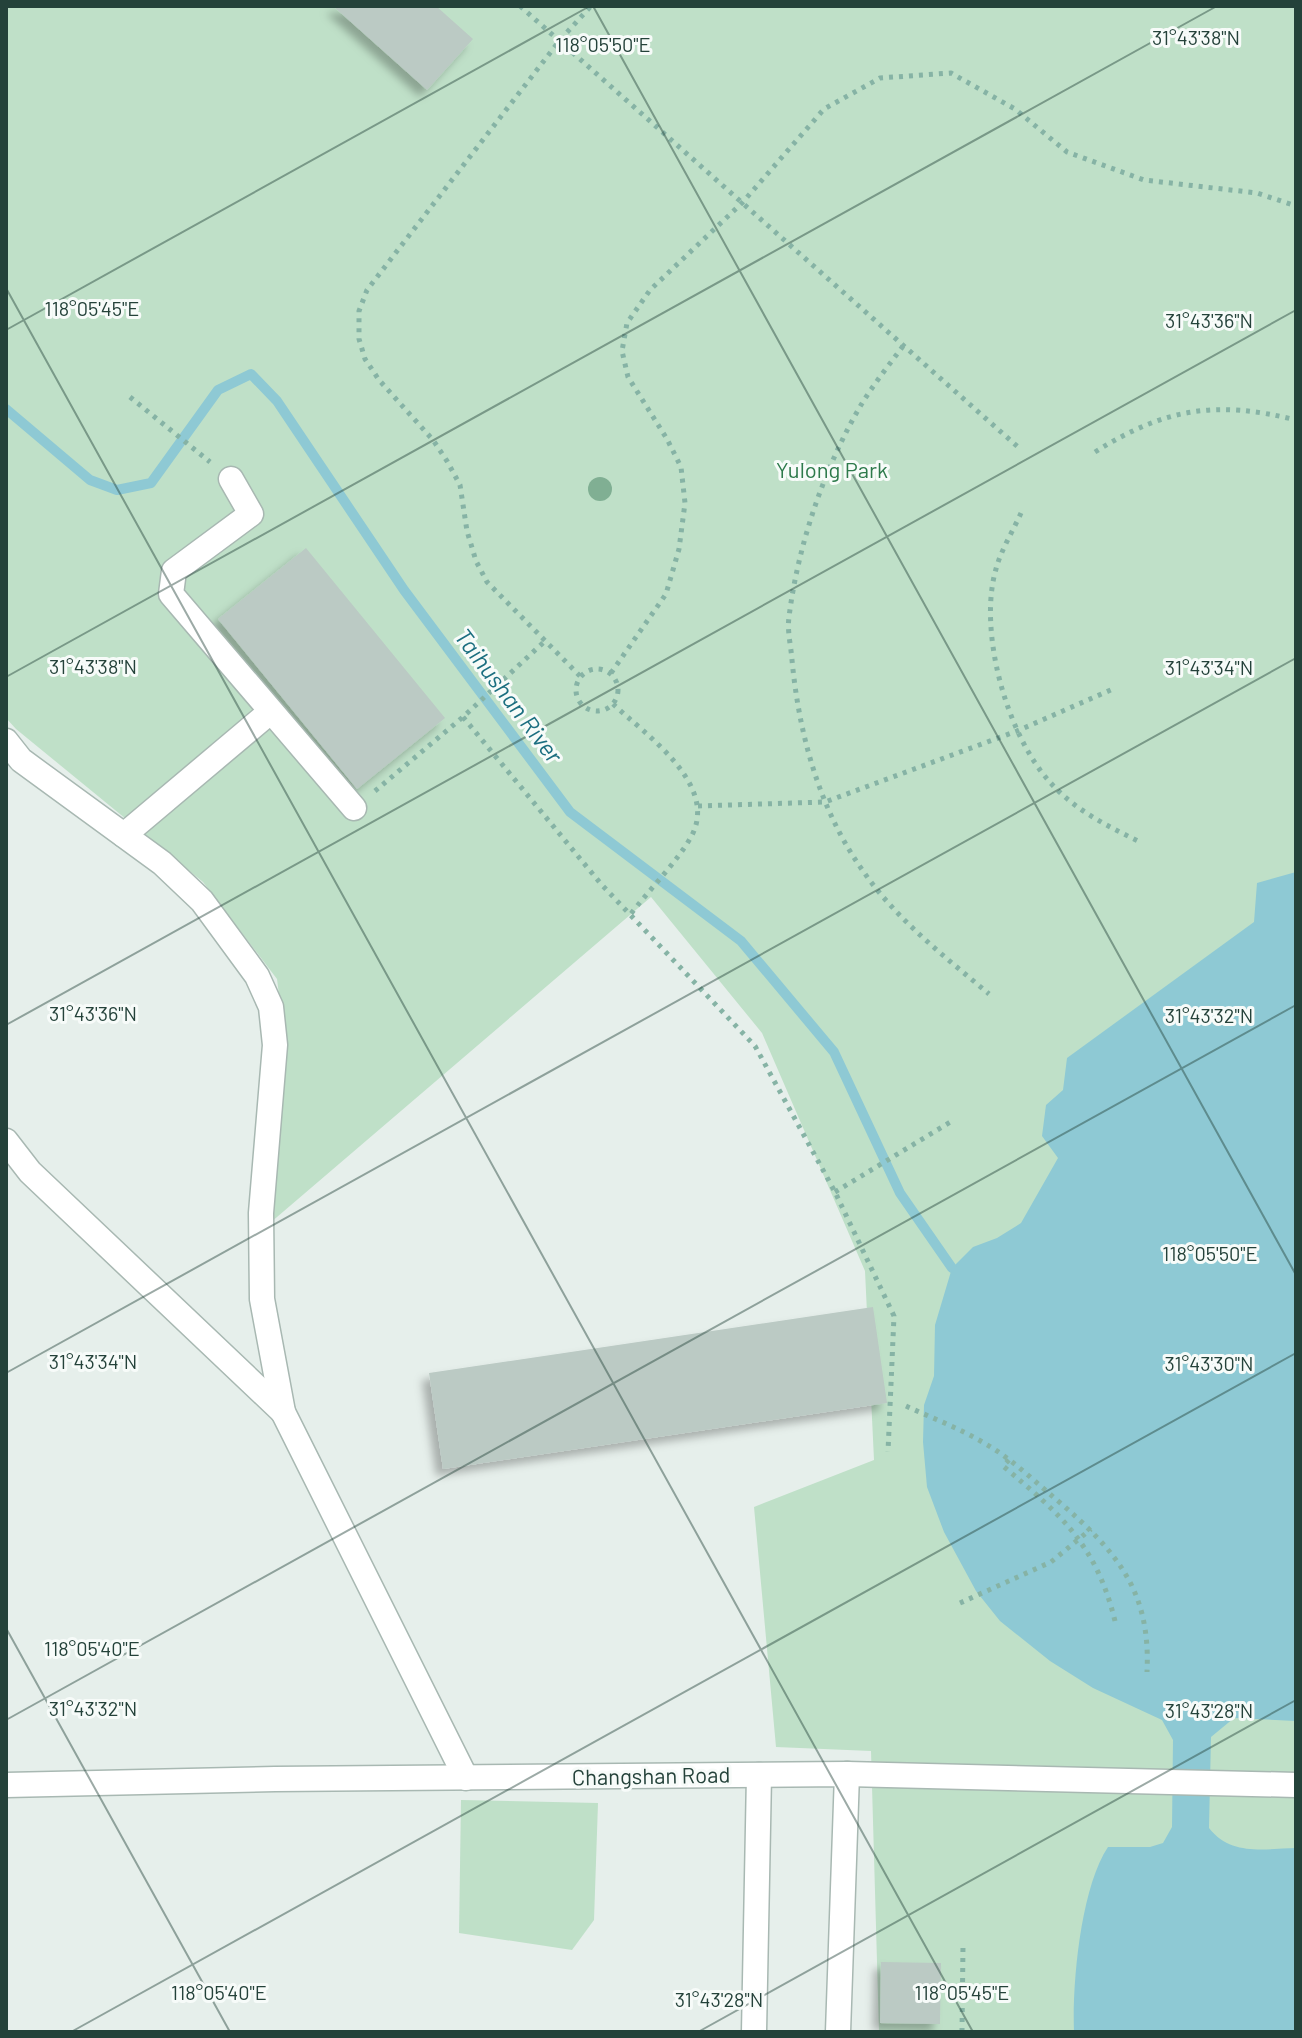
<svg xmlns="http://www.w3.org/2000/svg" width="1302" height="2038" viewBox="0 0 1302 2038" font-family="Barlow,sans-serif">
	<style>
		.green { fill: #bfe0c8 }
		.water { fill: #8ec9d4 }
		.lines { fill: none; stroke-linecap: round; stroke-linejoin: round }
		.stream { stroke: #8ec9d4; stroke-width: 10 }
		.building { fill: #bbcac4; filter: url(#shadow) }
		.minor-casing { stroke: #a8b8b2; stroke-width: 27 }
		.path { stroke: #86b3a5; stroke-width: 5; stroke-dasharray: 4 6; stroke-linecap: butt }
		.minor { stroke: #fff; stroke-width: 24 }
		.tree { fill: #80af93 }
		.ticks { fill: none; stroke: #24423a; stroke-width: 2; stroke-opacity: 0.45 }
		.labels { text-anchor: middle; stroke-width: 6; stroke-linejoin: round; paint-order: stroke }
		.park-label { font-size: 22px; fill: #2d7a4b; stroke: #f7fbf9 }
		.street-label { font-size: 22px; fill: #24423a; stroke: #f7fbf9 }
		.water-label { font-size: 24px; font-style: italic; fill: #1c6f80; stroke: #f7fbf9 }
		.ticks-label { font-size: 20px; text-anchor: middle; fill: #24423a; stroke: #f7fbf9; stroke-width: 6; stroke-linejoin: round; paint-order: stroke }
	</style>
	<defs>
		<filter id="shadow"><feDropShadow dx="-7" dy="7" stdDeviation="4" flood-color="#0004"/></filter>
	</defs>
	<rect width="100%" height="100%" fill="#e6efeb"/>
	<!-- green -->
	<g class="green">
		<polygon points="6,6 1296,6 1296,2032 879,2032 871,1751 776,1747 754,1507 874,1460 865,1271 762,1033 651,897 270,1223 285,1042 277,979 203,882 16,729 6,718"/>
		<polygon points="461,1800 598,1803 594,1920 572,1950 459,1933"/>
	</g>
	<!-- water -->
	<path class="water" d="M1296 872V1721L1234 1718 1211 1737 1209 1828C1231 1856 1263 1849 1296 1848V2032H1074C1072 1983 1081 1887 1108 1847H1150L1163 1843 1172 1827 1173 1740 1162 1720 1093 1688 1050 1661 1000 1621 976 1591 944 1532 927 1487 923 1442 924 1405 934 1376 935 1325 952 1268 973 1247 997 1238 1021 1223 1058 1158 1042 1136 1046 1105 1063 1090 1067 1058 1254 922 1257 883Z"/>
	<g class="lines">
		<!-- stream -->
		<polyline class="stream" points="6,409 90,480 117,490 151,483 218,390 251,374 277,401 404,590 570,812 741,941 834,1052 900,1193 952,1268"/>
	</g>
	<!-- building -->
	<g class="building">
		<polygon points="333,6 436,6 473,39 427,90"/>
		<polygon points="306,548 445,718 357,789 218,619"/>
		<polygon points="873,1307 887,1403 443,1469 429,1373"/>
		<polygon points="881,1962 941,1963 940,2024 880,2023"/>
	</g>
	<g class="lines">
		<defs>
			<g id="minor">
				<polyline points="231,479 251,514 174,571 171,594 354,808"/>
				<polyline points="6,741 21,760 162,863 202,901 257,976 271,1007 275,1045 261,1213 262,1299 283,1412 466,1778"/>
				<polyline points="124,835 270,712"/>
				<polyline points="6,1141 30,1172 283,1412"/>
				<polyline points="6,1785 275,1779 847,1774 1296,1785"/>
				<polyline points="754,2032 759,1775"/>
				<polyline points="838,2032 847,1774"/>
			</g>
		</defs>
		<!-- minor casing -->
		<use href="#minor" class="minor-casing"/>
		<!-- path -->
		<g class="path">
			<polyline points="520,6 1018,447"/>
			<path d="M903 346C889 365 873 385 861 405 824 468 798 545 789 617 787 631 791 646 792 660 799 734 819 809 863 871 896 919 944 956 989 994"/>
			<polyline points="130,397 210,462"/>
			<path d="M1095 452C1165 408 1216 400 1296 420"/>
			<path d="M1021 513C1013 531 1001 550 996 569 978 630 1006 733 1049 781 1073 809 1107 826 1140 842"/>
			<circle cx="597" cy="690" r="21"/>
			<polyline points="611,673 666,594 679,549 685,503 681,467 667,439 628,377 622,351 627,323 650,290 742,203 824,109 880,78 951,73 1015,109 1067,152 1144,180 1257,193 1296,206"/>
			<polyline points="580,676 487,582 476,561 467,531 460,485 447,461 433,440 379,380 365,359 359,339 359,311 367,290 560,40 591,6"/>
			<path d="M613 704C646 735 720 785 691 837 677 862 648 891 630 915"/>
			<polyline points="463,717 601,884 755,1046 835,1192 894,1316 888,1452"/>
			<polyline points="375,791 463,717 545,641"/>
			<polyline points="698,806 825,802 1017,731 1113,689"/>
			<polyline points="835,1192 952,1121"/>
			<path d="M906 1406C932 1418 959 1428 984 1443 1011 1458 1034 1481 1057 1500 1116 1551 1151 1590 1147 1672"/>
			<path d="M1009 1460 1003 1466C1061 1515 1096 1544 1115 1621"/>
			<polyline points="960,1603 1051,1562 1091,1529"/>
			<polyline points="962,2032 963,1945"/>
		</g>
		<!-- minor -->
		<use href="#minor" class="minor"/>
	</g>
	<!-- trees -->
	<circle class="tree" cx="600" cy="489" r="12"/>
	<!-- ticks -->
	<path class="ticks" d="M593 6 1296 1275M6 288 973 2032M6 330 590 6M6 677 1217 6M6 1025 1296 310M6 1373 1296 658M6 1628 230 2032M6 1720 1296 1005M71 2032 1296 1353M698 2032 1296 1700"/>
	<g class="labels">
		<!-- park labels -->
		<g class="park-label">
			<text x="832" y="478">Yulong Park</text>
		</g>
		<!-- street labels -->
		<g class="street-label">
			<text transform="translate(651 1776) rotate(-1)" y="8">Changshan Road</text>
		</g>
		<!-- water labels -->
		<g class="water-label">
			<text transform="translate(508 696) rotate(53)" y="8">Taihushan River</text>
		</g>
	</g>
	<g class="ticks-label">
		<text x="1196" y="45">31°43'38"N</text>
		<text x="603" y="52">118°05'50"E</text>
		<text x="92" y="316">118°05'45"E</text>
		<text x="1209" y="328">31°43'36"N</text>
		<text x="93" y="674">31°43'38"N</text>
		<text x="1209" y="675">31°43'34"N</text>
		<text x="93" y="1021">31°43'36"N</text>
		<text x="1209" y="1023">31°43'32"N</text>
		<text x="1210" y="1261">118°05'50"E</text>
		<text x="93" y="1369">31°43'34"N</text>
		<text x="1209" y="1371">31°43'30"N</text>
		<text x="92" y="1656">118°05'40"E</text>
		<text x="93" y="1716">31°43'32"N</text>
		<text x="1209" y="1718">31°43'28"N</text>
		<text x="219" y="2000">118°05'40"E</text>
		<text x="962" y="2000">118°05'45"E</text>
		<text x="719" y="2007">31°43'28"N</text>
	</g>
	<!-- border -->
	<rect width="1302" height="2038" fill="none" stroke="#24423a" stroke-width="16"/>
</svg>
